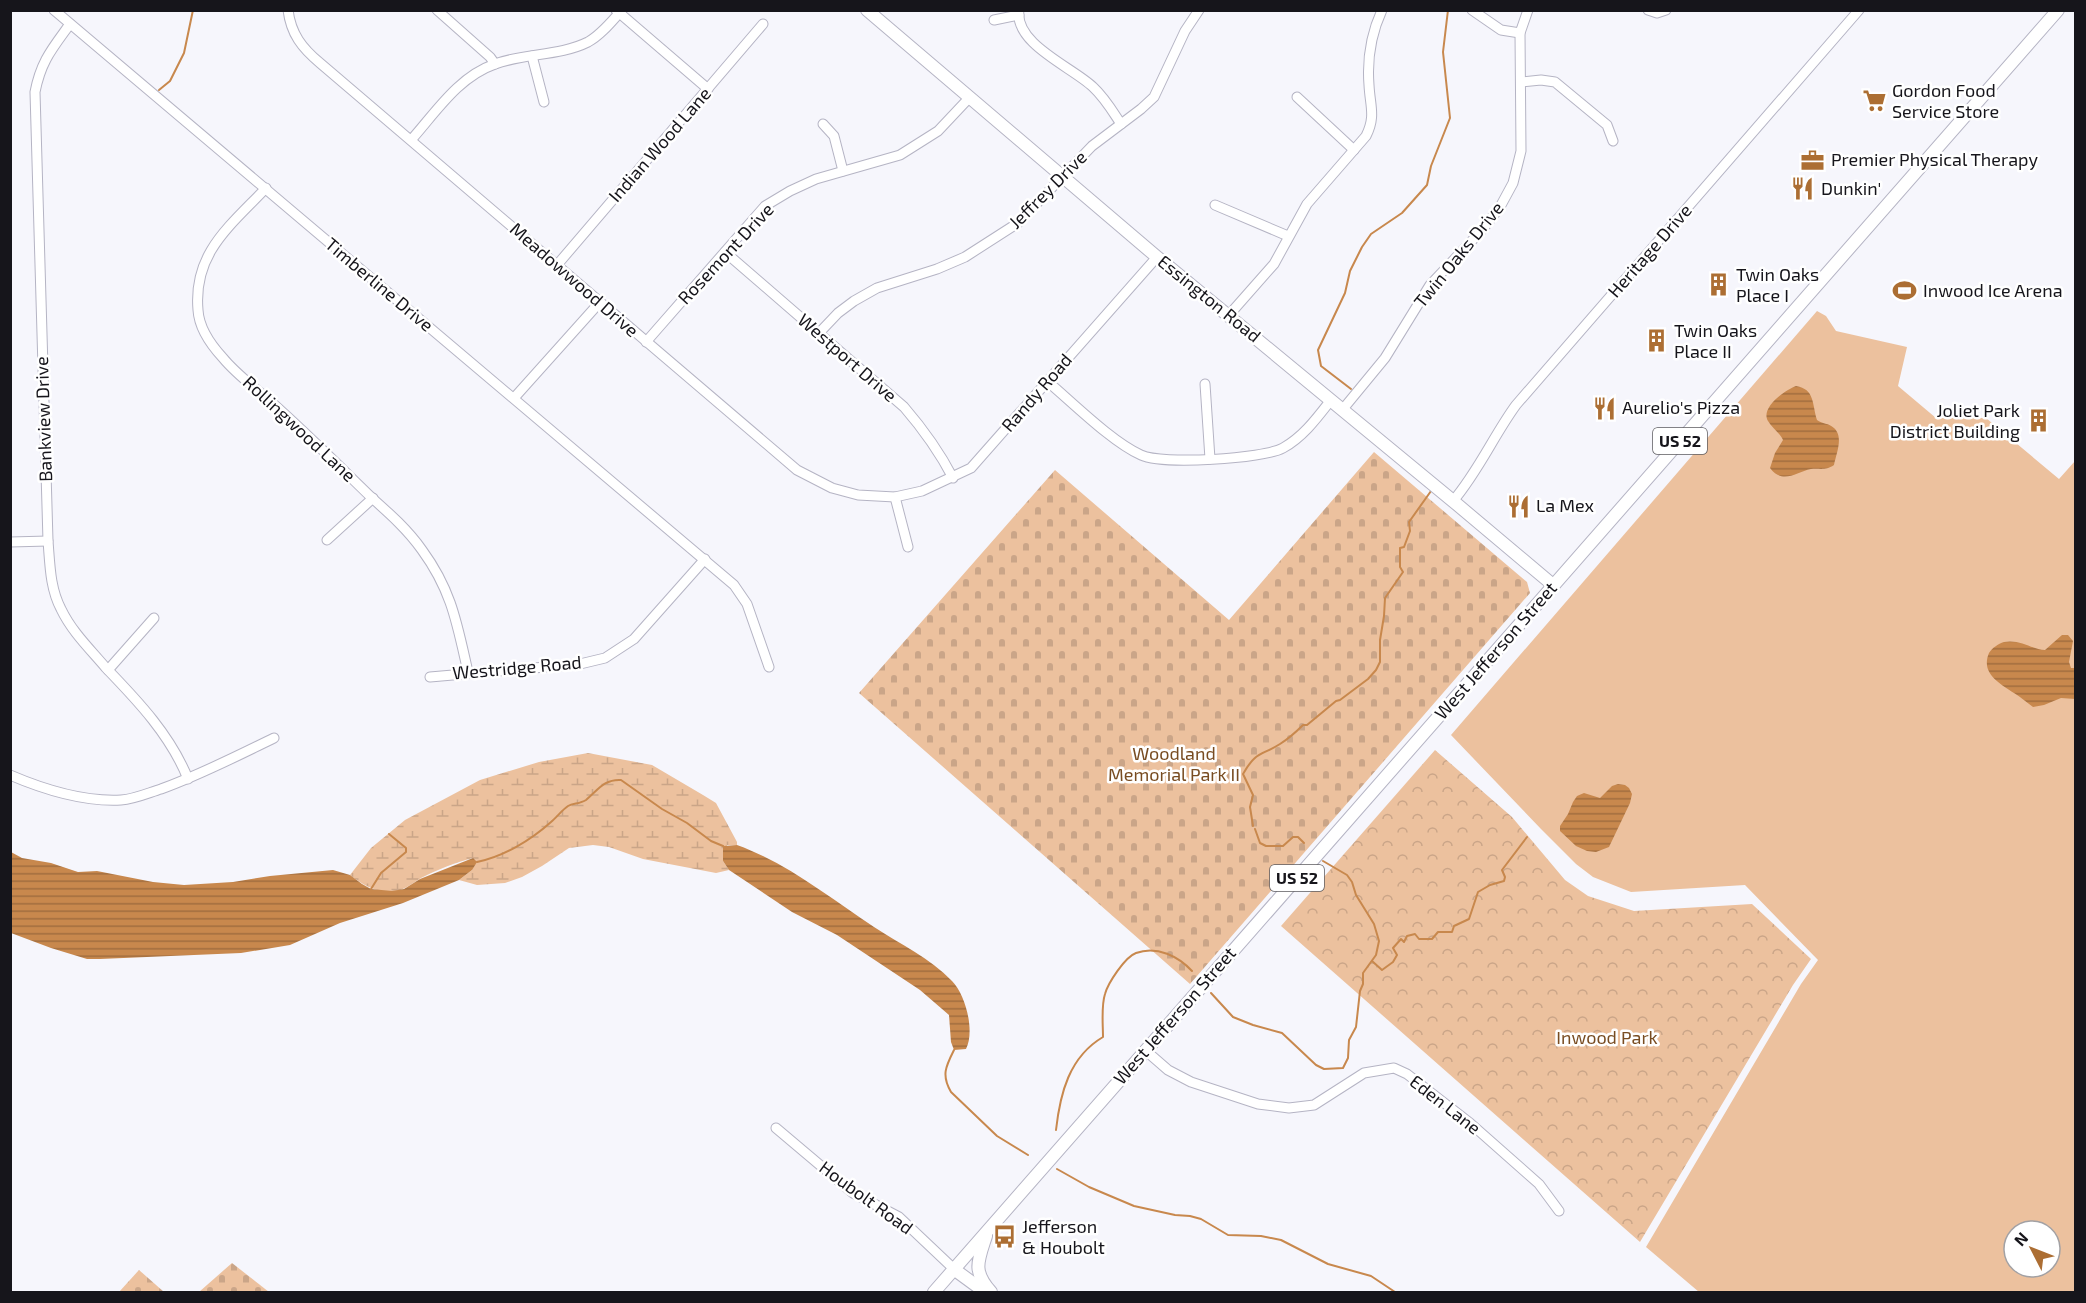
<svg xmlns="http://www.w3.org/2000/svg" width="2086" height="1303" viewBox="0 0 2086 1303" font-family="'Exo 2',sans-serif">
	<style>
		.green { fill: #ecc19e; fill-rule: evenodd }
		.wetland { fill: url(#wetland-marsh) }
		.cemetery { fill: url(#cemetery-stones) }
		.park { fill: url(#park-crowns) }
		.water { fill: url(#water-rules) }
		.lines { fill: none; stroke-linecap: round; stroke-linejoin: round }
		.stream { stroke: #c8884d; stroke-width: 2 }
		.minor-casing { stroke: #b5b4c4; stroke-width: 11 }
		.major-casing { stroke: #b5b4c4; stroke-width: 14 }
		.minor { stroke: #fff; stroke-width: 9 }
		.major { stroke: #fff; stroke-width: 12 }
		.labels { text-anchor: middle; stroke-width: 5; stroke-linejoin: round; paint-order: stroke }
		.shield { fill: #fff; stroke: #5c5b5f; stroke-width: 1.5 }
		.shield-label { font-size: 16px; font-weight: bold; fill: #16151b }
		.poi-label { font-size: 18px; fill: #16151b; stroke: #fff; text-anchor: start }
		.street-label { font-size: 18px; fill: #16151b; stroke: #fff }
		.park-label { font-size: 18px; fill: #784c21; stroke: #fff }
	</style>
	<defs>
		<pattern id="wetland-marsh" width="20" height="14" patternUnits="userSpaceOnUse" patternTransform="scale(1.5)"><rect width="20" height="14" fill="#ecc19e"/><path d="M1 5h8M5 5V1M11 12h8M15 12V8" fill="none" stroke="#caa588"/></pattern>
		<pattern id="cemetery-stones" width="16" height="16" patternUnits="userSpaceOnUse" patternTransform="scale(1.5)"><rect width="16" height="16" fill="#ecc19e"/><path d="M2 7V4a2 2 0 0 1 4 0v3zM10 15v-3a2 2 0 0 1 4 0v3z" fill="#caa588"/></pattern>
		<pattern id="park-crowns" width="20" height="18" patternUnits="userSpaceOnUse" patternTransform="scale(1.5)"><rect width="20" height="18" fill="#ecc19e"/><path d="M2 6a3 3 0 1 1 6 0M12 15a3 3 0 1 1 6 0" fill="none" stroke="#caa588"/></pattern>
		<pattern id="water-rules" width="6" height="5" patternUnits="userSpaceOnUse" patternTransform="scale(1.5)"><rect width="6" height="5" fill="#c8884d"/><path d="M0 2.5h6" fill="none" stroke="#a16e3f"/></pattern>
	</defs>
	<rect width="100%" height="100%" fill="#f6f6fc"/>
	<!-- green -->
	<path class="green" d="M1817 311 1826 316 1836 331 1907 347 1898 386 1936 418H1986L2059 479 2075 461V1292H1699L1646 1247 1801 984 1818 960 1745 885 1631 892 1593 877 1576 864 1541 829 1451 735ZM2014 1231H2050V1267H2014Z"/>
	<!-- wetland -->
	<path class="wetland" d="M588 753 652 765 703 795 716 803 737 842V845H727L723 861 729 870 716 873 643 859 609 847 593 845 569 848 542 866 522 877 505 883 477 885 459 880 472 870 473 858C456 862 437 870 421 878 416 881 411 885 405 888 386 898 365 887 350 875L371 848 405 820 480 780 539 762Z"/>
	<!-- cemetery -->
	<g class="cemetery">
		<polygon points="1374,452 1527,582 1530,593 1190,984 859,693 1055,470 1229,620"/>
		<polygon points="232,1263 269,1292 199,1292"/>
		<polygon points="139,1270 164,1292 119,1292"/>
	</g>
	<!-- park -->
	<polygon class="park" points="1435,750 1512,817 1565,880 1588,896 1634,911 1752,904 1811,959 1793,985 1640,1242 1281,926"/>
	<!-- water -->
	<g class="water">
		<path d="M1796 386C1815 389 1812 404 1817 420 1822 424 1829 423 1834 428 1844 437 1836 454 1834 465 1825 471 1820 468 1811 469 1796 472 1783 485 1770 468L1775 453 1783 440C1780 433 1772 428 1768 421 1760 408 1785 390 1796 386Z"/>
		<path d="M2062 635H2068L2073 641 2069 662 2071 668H2075V699L2061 698 2044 705 2033 707C2026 702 2021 697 2014 693 2001 684 1980 674 1989 653 1992 648 1998 644 2004 642 2020 639 2031 649 2045 650Z"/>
		<polygon points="1618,784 1625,785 1629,788 1632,794 1630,803 1609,847 1596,852 1587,851 1576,846 1560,831 1560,826 1568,814 1573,802 1577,796 1584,793 1600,798 1612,786"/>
		<path d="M737 845C787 863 830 898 874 927 900 944 930 958 952 981 966 995 975 1032 966 1049L954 1050 951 1042 949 1015 920 990 837 935 792 912 729 870 723 861V846Z"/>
		<polygon points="11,852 22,858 51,863 78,872 97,871 153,882 184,885 233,882 270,876 333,870 350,875 362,884 371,889 392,891 404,889 420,879 473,858 477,862 472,870 459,880 403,903 340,923 290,945 241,953 100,959 87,959 51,948 11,933"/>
	</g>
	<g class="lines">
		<!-- stream -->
		<g class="stream">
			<polyline points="159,90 170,81 184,53 193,10"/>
			<polyline points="1351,389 1321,366 1318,350 1345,293 1350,271 1362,247 1371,234 1402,213 1427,185 1431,166 1450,118 1443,52 1448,10"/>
			<path d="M1253 826 1250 807 1253 795 1243 774C1256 751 1261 756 1280 744 1288 739 1296 732 1303 725H1307L1336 701 1340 700 1368 679 1376 670 1380 662V640L1384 616 1385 598 1403 572 1400 567V548L1404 547 1410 531 1409 522 1431 491"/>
			<polyline points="1255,829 1260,843 1266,846 1283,846 1293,837 1298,837 1304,843"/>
			<path d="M477 862C503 857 531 840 551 822 557 817 562 810 568 806 573 803 580 804 586 800 598 790 604 779 621 780L662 809 687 823 711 841 723 846"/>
			<polyline points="371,889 381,873 406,852 406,848 389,834"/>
			<polyline points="1372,961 1382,970 1393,962 1397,955 1393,948 1401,939 1404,942 1407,936 1415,934 1419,939 1432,939 1438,932 1452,932 1454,926 1469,919 1478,892 1490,885 1504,881 1505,877 1502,870 1527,837"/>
			<polyline points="1211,993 1233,1017 1253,1025 1282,1033 1316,1065 1324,1069 1343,1068 1348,1058 1349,1040 1356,1027 1360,991 1363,984 1363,973 1376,955 1379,941 1374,924 1356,895 1352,882 1347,875 1323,861"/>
			<path d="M954 1050C946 1066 941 1075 951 1092L997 1136 1028 1155"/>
			<path d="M1056 1130C1060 1094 1069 1057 1103 1037 1103 1024 1101 1006 1105 994 1108 983 1125 957 1136 953 1157 945 1179 957 1192 971"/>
			<polyline points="1057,1169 1089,1187 1134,1206 1175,1215 1190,1216 1201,1219 1228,1235 1261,1236 1281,1240 1328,1264 1371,1276 1395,1292"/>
		</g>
		<defs>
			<g id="minor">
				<polyline points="54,10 734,585 747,604 769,667"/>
				<path d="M288 10C291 34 302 48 320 63L797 470 832 488 858 495 895 497 922 491 971 468 1157 257"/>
				<polyline points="437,10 490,57 495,64"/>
				<polyline points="616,10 708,89"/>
				<path d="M1019 10C1014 44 1072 67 1093 87 1105 98 1113 112 1121 124"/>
				<polyline points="1472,10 1501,30 1520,33"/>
				<polyline points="1648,10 1657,13 1666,10"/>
				<polyline points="994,20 1019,15"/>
				<path d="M70 24C52 49 41 61 35 92L48 541C50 565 50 588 61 609 72 632 90 649 106 668 138 701 171 736 188 779"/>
				<polyline points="532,56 544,102"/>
				<polyline points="1521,82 1541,80 1555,82 1607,125 1613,141"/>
				<polyline points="1297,97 1354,150"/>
				<polyline points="823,124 834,136 843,171"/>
				<path d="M411 140C436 112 458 77 495 64 525 53 560 56 588 42 601 35 612 21 622 10"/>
				<path d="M266 188C230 226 193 253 198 310 199 328 211 345 223 358 236 374 254 387 270 401 305 432 338 465 372 498 390 514 408 530 422 550 452 591 457 624 468 672"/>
				<polyline points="1215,205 1288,236"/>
				<path d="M725 252 904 407C923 429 939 451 953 478"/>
				<polyline points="557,265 763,24"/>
				<path d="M1229 315 1274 264 1307 204 1366 136C1376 116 1370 106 1369 85 1367 60 1371 34 1382 10"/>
				<polyline points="819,333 838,313 854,301 877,288 937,269 965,257 1018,223 1092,146 1141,109 1154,97 1185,31 1199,10"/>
				<polyline points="646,342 765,206 790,191 816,179 900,155 938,131 970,97"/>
				<path d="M1047 381C1073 403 1112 442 1141 455 1162 465 1263 459 1283 448 1303 437 1317 418 1331 400"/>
				<polyline points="1205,384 1210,459"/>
				<polyline points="514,398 600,302"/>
				<polyline points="1343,409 1385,358 1430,285 1482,230 1500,207 1513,183 1521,151 1520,33 1528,10"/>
				<polyline points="895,497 908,547"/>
				<path d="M1453 501C1478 472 1494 435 1516 405L1859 10"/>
				<polyline points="327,540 373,498"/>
				<polyline points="10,542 48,541"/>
				<polyline points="108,670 154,618"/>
				<polyline points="430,677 580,664 605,658 634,639 705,559"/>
				<path d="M10 775C45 790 83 802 121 800 135 799 148 793 161 789 200 775 237 756 274 738"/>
				<polyline points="1145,1050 1168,1070 1191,1082 1258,1104 1289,1108 1314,1105 1364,1073 1394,1068 1407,1074 1470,1123 1539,1184 1559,1211"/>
				<polyline points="776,1128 853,1193 899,1217 955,1270"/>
			</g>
			<g id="major">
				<polyline points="867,10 1157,257 1453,501 1553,585"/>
				<path d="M986 1236C978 1261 972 1271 991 1292"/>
				<polyline points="955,1270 985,1292"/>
				<polyline points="934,1292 2058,10"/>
			</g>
		</defs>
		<!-- minor casing -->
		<use href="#minor" class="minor-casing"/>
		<!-- major casing -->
		<use href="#major" class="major-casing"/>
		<!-- minor -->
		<use href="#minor" class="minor"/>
		<!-- major -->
		<use href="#major" class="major"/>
	</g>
	<!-- icons -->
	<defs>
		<symbol id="supermarket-bare" viewBox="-9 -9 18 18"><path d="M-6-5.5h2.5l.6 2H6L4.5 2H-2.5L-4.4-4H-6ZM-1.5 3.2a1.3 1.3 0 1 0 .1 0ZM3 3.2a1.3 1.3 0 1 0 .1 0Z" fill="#ac6e33" stroke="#fff" stroke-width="2.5" paint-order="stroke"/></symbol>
		<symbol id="office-bare" viewBox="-9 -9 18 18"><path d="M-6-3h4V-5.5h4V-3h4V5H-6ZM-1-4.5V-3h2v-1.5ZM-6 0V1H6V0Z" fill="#ac6e33" stroke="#fff" stroke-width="2.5" paint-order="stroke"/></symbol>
		<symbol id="restaurant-bare" viewBox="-9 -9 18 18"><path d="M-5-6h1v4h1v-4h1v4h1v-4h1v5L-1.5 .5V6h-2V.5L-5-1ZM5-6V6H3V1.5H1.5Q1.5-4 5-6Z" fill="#ac6e33" stroke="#fff" stroke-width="2.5" paint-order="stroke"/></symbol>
		<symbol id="building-bare" viewBox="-9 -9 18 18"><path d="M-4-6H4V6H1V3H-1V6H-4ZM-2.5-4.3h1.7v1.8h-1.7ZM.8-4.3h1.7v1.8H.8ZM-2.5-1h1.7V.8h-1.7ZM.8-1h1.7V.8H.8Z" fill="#ac6e33" stroke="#fff" stroke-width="2.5" paint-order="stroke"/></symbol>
		<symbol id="stadium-bare" viewBox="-9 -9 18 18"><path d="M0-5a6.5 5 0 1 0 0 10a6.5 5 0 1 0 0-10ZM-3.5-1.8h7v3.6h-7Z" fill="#ac6e33" stroke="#fff" stroke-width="2.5" paint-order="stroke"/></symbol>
		<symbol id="bus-bare" viewBox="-9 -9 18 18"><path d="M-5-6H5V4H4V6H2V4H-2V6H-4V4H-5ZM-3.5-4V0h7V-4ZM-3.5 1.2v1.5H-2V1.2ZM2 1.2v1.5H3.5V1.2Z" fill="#ac6e33" stroke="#fff" stroke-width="2.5" paint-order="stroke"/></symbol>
	</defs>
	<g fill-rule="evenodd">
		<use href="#supermarket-bare" x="1858" y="84" width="33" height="33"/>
		<use href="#office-bare" x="1796" y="144" width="33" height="33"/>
		<use href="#restaurant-bare" x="1786" y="172" width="33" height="33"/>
		<use href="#building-bare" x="1702" y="268" width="33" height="33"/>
		<use href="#stadium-bare" x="1888" y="274" width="33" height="33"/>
		<use href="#building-bare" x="1640" y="324" width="33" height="33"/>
		<use href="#restaurant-bare" x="1588" y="392" width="33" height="33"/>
		<use href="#building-bare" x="2022" y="404" width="33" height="33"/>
		<use href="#restaurant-bare" x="1502" y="490" width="33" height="33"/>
		<use href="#bus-bare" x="988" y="1220" width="33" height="33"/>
	</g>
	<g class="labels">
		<!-- shield labels -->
		<g class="shield">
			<rect x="1653" y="428" width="54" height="26" rx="4.5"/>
			<rect x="1270" y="865" width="54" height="26" rx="4.5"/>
		</g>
		<g class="shield-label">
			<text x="1680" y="447">US 52</text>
			<text x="1297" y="884">US 52</text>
		</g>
		<!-- poi labels -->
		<g class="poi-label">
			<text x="1892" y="97">Gordon Food<tspan x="1892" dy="21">Service Store</tspan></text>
			<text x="1831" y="166">Premier Physical Therapy</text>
			<text x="1821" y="195">Dunkin'</text>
			<text x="1736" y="281">Twin Oaks<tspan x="1736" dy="21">Place I</tspan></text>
			<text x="1923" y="297">Inwood Ice Arena</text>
			<text x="1674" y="337">Twin Oaks<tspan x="1674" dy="21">Place II</tspan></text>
			<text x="1622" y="414">Aurelio's Pizza</text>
			<text x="2020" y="417" text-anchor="end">Joliet Park<tspan x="2020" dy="21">District Building</tspan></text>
			<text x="1536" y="512">La Mex</text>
			<text x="1022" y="1233">Jefferson<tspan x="1022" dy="21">&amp; Houbolt</tspan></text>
		</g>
		<!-- street labels -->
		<g class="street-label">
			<text transform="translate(660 145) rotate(-49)" y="6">Indian Wood Lane</text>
			<text transform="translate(1048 190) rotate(-45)" y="6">Jeffrey Drive</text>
			<text transform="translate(1650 251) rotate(-49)" y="6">Heritage Drive</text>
			<text transform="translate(726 254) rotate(-47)" y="6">Rosemont Drive</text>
			<text transform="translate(1459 255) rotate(-51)" y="6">Twin Oaks Drive</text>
			<text transform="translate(574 280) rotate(41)" y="6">Meadowwood Drive</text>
			<text transform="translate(379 285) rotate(40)" y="6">Timberline Drive</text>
			<text transform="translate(1209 299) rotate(39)" y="6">Essington Road</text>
			<text transform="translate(847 358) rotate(41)" y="6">Westport Drive</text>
			<text transform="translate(1037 393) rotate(-49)" y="6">Randy Road</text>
			<text transform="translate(44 419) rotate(-92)" y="6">Bankview Drive</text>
			<text transform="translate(299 429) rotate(43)" y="6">Rollingwood Lane</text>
			<text transform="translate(1496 651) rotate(-49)" y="6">West Jefferson Street</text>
			<text transform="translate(517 668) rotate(-5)" y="6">Westridge Road</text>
			<text transform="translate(1175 1016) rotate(-49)" y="6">West Jefferson Street</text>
			<text transform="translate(1445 1105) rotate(38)" y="6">Eden Lane</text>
			<text transform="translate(866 1198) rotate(36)" y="6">Houbolt Road</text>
		</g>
		<!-- park labels -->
		<g class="park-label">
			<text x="1174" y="760">Woodland<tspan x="1174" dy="21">Memorial Park II</tspan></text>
			<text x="1607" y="1044">Inwood Park</text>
		</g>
	</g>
	<!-- border -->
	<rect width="2086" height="1303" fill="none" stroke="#16151b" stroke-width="24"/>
	<!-- north arrow -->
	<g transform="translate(2032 1249) rotate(312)"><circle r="28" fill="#ffffff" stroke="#a2a1a4" stroke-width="1.5"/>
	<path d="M0-4.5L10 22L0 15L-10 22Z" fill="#ac6e33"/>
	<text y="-9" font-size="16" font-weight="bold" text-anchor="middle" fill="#16151b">N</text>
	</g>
</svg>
